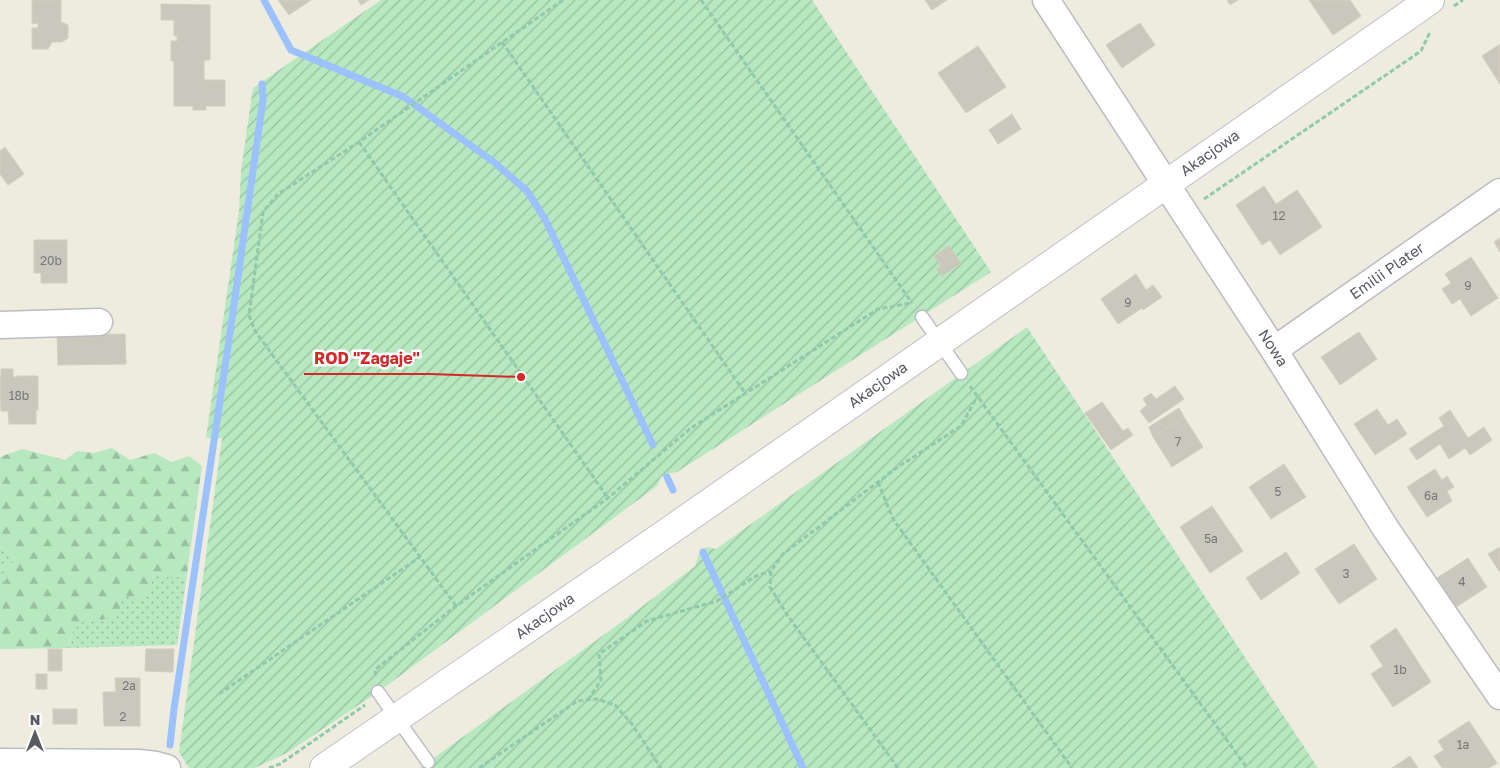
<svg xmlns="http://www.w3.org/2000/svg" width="1500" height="768" viewBox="0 0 1500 768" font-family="'Golos Text',sans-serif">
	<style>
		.grass { fill: url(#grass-dots) }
		.forest { fill: url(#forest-firs) }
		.garden { fill: url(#garden-furrows) }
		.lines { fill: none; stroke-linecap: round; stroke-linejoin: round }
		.stream { stroke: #9cc1ff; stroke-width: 7 }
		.building { fill: #cac8bd; stroke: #d2cfbc }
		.lane-casing { stroke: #bcbdc4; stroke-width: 15 }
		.street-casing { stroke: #bcbdc4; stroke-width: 29 }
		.secondary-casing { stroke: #bfc1ca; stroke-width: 30 }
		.path { stroke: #90c9ab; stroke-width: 3; stroke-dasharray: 5 2.5; stroke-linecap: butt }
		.lane { stroke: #fff; stroke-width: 12 }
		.street { stroke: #fff; stroke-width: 26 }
		.secondary { stroke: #fff; stroke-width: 28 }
		.labels { text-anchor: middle; stroke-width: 5; stroke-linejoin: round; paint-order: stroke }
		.number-label { font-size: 12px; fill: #747679 }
		.street-label { font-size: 15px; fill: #585a62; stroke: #fff }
		.leader { fill: none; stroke: #d62828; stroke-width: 2 }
		.callout-dot { fill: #d62828; stroke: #fff; stroke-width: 2 }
		.callout-label { font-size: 16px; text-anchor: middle; font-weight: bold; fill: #d62828; stroke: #fff; stroke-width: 5; stroke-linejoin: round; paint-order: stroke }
	</style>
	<defs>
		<pattern id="grass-dots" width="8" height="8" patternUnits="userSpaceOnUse" patternTransform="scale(1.25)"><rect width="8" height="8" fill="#b7e8c0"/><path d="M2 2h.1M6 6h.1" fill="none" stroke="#98bf9f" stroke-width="1.8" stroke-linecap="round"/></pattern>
		<pattern id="forest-firs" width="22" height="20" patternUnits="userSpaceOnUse" patternTransform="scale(1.25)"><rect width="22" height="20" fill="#b7e8c0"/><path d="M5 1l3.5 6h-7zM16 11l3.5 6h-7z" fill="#98bf9f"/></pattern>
		<pattern id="garden-furrows" width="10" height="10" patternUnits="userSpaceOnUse" patternTransform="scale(1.25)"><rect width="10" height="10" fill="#b7e8c0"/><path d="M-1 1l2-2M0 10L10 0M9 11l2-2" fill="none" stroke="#98bf9f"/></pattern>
	</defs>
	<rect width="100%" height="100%" fill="#edecde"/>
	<!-- grass -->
	<g class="grass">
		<polygon points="0,546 17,560 10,574 3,583 0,582"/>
		<polygon points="155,572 171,578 187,574 177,645 67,648 73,631 79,623 93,616 121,595 149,590"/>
	</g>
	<!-- forest -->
	<path class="forest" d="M112 448 130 460 154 453 172 462 189 456 202 466 187 574 171 578 155 572 149 590 141 601 122 595 120 614 101 620 93 616C75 625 73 630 67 648L0 649V582L3 583 10 574 5 567 17 560 0 546V457L22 449 65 460 77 451 94 453Z"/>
	<!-- garden -->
	<g class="garden">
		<polygon points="381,0 812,0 991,272 677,472 670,473 661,477 657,486 378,692 287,753 255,768 189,768 179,752 222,438 206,438 239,211 241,171 253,88"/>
		<polygon points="1027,327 1318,768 420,768 627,618 695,566 700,551 707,547 716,549"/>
	</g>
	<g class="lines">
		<!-- stream -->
		<g class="stream">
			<polyline points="264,0 291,50 404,97 495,163 527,191 545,219 653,445"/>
			<polyline points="667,477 673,490"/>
			<polyline points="703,552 803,768"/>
			<polyline points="170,745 174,709 228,347 263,100 262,84"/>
		</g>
	</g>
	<!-- building -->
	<g class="building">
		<polygon points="32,0 61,0 61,22 68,25 68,38 62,42 52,42 48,49 32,49 32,28 38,28 38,23 32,24"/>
		<polygon points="278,0 311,0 289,15"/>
		<polygon points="358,0 369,0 361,5"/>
		<polygon points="925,0 947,0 932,10"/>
		<polygon points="1227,0 1238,0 1230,5"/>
		<polygon points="1309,0 1350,0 1361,16 1333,35"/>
		<polygon points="161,4 210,5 210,60 204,60 204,80 225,80 225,106 206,106 206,110 193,110 193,106 174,106 174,61 171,61 171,41 177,41 177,36 174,36 174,20 161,20"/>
		<polygon points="1140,23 1155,45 1122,68 1106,45"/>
		<polygon points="1500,44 1500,84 1482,56"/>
		<polygon points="978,46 1006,87 966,113 938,73"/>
		<polygon points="1012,114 1021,129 998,144 989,130"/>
		<polygon points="5,147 24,174 8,185 0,174 0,151"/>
		<polygon points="1264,186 1276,204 1297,190 1322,227 1280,255 1270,240 1262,245 1236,205"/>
		<polygon points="1500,238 1500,252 1494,242"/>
		<polygon points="34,240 67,240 67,283 41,283 41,273 34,273"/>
		<polygon points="949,246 961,263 942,276 936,269 941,266 934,256"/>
		<polygon points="1471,257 1498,298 1471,316 1460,299 1452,304 1442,289 1451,283 1445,274"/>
		<polygon points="1136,274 1146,290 1153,285 1162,297 1143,310 1142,308 1118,324 1101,299"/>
		<polygon points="1359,332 1377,359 1340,385 1321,357"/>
		<polygon points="125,334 126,364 58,365 57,335"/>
		<polygon points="1,369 13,369 13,377 17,377 17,376 38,376 38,410 36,410 36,424 9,424 8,411 1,411 0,376 1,376"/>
		<polygon points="1175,386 1184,399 1149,423 1140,411 1147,405 1143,399 1151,393 1156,399"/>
		<polygon points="1102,402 1123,431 1128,428 1133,435 1111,450 1085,413"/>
		<polygon points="1179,408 1184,417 1153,437 1149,427"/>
		<polygon points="1377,409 1388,425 1397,419 1407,434 1375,455 1354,424"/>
		<polygon points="1450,410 1468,438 1484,427 1492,440 1470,455 1465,448 1449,459 1440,444 1417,460 1409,449 1444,426 1439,418"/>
		<polygon points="1184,417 1203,447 1172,467 1153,437"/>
		<polygon points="1284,464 1306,497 1271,519 1249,487"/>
		<polygon points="1435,469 1442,480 1447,476 1454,487 1447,491 1452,501 1427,517 1407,487"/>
		<polygon points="1212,506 1243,551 1210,573 1180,527"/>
		<polygon points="1354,544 1377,579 1339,604 1315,569"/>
		<polygon points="1500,547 1500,571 1499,571 1488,554"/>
		<polygon points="1286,552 1300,573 1261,600 1246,578"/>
		<polygon points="1468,558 1487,587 1456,607 1437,578"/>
		<polygon points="1396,628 1431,682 1393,707 1371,674 1383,666 1370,646"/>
		<rect x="48" y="649" width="14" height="22"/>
		<polygon points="146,649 174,649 173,672 145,671"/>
		<rect x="36" y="674" width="11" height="15"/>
		<polygon points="115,678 140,678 140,726 104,726 103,692 116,692"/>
		<rect x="53" y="709" width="24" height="15"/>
		<polygon points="1469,721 1497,763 1489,768 1442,768 1434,756 1444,750 1438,741"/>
		<polygon points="1410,756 1418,768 1392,768"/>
	</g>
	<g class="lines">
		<defs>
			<g id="lane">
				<polyline points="922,317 961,373"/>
				<polyline points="378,692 428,762"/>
			</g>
			<g id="street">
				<polyline points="1046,0 1274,350 1386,529 1500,696"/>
				<polyline points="0,325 99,322"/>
				<polyline points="1274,350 1500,192"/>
				<polyline points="0,762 139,763 156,765 167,768"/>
			</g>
			<polyline id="secondary" points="324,768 662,536 1430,0"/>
		</defs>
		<!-- lane casing -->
		<use href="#lane" class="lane-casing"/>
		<!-- street casing -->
		<use href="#street" class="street-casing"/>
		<!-- secondary casing -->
		<use href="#secondary" class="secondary-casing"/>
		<!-- path -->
		<g class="path">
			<polyline points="701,0 912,303"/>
			<polyline points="1454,6 1463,0"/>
			<polyline points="502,42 745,393"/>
			<polyline points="359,142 608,498"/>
			<polyline points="1204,199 1421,51 1430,32"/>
			<polyline points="970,386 1247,768"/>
			<polyline points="878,482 893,519 1072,768"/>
			<polyline points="456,606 255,331 249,315 263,212 278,194 359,142 563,0"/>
			<polyline points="375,676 376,669 456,606 608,498 691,428 878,309 911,303"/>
			<polyline points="219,694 420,557"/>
			<polyline points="588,700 601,680 599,654 647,621 717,601 756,576 771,571"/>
			<polyline points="269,768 280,764 365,705"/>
			<polyline points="479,768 577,701 597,699 615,705 631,723 661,768"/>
			<polyline points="898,768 788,616 770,587 771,571 783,554 895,469 961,426 977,397"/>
		</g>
		<!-- lane -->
		<use href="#lane" class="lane"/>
		<!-- street -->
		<use href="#street" class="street"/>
		<!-- secondary -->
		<use href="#secondary" class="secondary"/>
	</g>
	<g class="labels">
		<!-- number labels -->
		<g class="number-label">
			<text x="1279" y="220">12</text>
			<text x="51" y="265">20b</text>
			<text x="1468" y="290">9</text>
			<text x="1128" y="307">9</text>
			<text x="19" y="400">18b</text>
			<text x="1178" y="446">7</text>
			<text x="1278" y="496">5</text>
			<text x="1431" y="500">6a</text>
			<text x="1211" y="543">5a</text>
			<text x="1346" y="578">3</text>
			<text x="1462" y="586">4</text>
			<text x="1400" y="674">1b</text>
			<text x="129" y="690">2a</text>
			<text x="123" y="721">2</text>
			<text x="1463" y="749">1a</text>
		</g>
		<!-- street labels -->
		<g class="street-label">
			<text transform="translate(1210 153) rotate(-35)" y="5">Akacjowa</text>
			<text transform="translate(1387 271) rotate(-35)" y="5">Emilii Plater</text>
			<text transform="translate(1273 348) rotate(57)" y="5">Nowa</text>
			<text transform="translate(878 385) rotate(-35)" y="5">Akacjowa</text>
			<text transform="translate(545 616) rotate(-35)" y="5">Akacjowa</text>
		</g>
	</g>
	<!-- callouts -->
	<path class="leader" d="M521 377L430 374H304"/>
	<circle class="callout-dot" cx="521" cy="377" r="5"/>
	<g class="callout-label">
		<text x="367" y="364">ROD "Zagaje"</text>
	</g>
	<!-- north arrow -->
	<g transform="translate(35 733)" stroke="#ffffff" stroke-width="4" paint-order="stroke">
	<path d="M0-4L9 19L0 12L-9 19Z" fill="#585a62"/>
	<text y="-8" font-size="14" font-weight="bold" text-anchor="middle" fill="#585a62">N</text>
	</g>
</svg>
